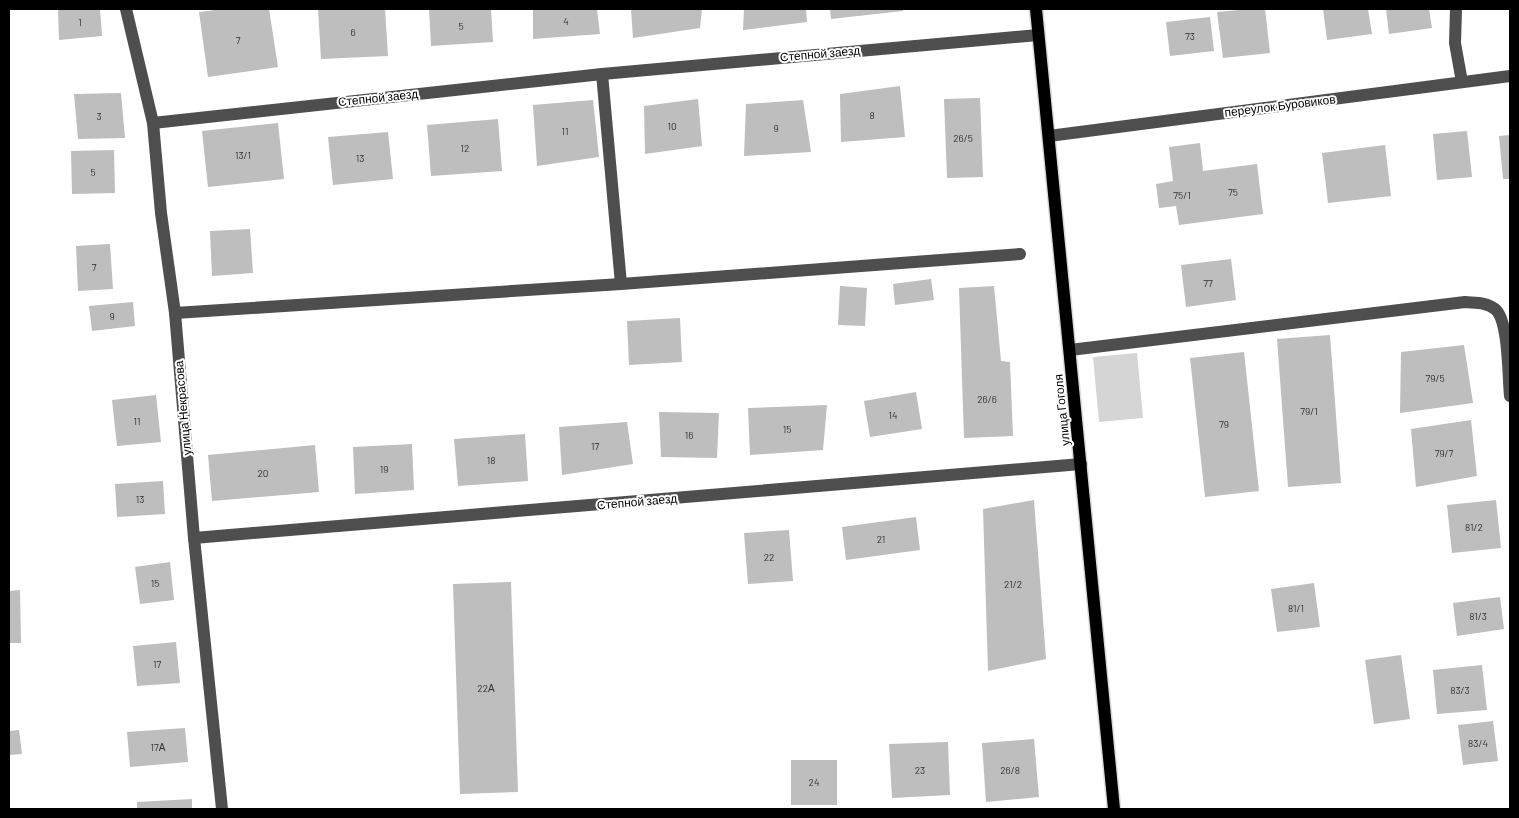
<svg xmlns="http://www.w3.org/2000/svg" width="1519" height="818" viewBox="0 0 1519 818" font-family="Barlow,sans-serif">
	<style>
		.green { fill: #d5d5d5 }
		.building { fill: #bebebe }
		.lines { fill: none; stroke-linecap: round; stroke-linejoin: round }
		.major-casing { stroke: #dbdbdb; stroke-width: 15 }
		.minor { stroke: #4e4e4e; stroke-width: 12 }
		.major { stroke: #000; stroke-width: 12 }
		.labels { text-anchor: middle; stroke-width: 4; stroke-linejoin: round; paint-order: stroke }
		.number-label { font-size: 10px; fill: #303030 }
		.street-label { font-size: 12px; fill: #000; stroke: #fff }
	</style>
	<rect width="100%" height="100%" fill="#fff"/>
	<!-- green -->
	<polygon class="green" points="1137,353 1143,418 1099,422 1093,357"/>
	<!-- building -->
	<g class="building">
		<polygon points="58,9 100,9 102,36 59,40"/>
		<polygon points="223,9 269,9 278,67 208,77 199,12"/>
		<polygon points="318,9 385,9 388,56 321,59"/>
		<polygon points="429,9 491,9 493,42 431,46"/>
		<polygon points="533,9 597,9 600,34 533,39"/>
		<polygon points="631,9 702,9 700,28 633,38"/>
		<polygon points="744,9 806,9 807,22 743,30"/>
		<polygon points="830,9 903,9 903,11 831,19"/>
		<polygon points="1250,9 1265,9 1270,53 1223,58 1217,12"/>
		<polygon points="1323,9 1368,9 1372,34 1327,40"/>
		<polygon points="1386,9 1429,9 1432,28 1389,34"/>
		<polygon points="1210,17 1214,51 1170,56 1166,22"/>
		<polygon points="900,86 905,137 841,142 840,94"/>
		<polygon points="121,93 125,138 78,139 74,94"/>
		<polygon points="980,98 983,177 947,178 944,99"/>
		<polygon points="698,99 702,146 645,154 644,106"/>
		<polygon points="593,100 599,157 537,166 533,105"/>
		<polygon points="803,100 811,152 744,156 746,104"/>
		<polygon points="498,119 502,171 431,176 427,125"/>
		<polygon points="278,123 284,179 208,187 202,131"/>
		<polygon points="1467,131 1472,177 1437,180 1433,134"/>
		<polygon points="388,132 393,179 333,185 328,137"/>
		<polygon points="1510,135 1510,179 1503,179 1499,136"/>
		<polygon points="1200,143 1203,171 1257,164 1263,214 1179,225 1176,206 1159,208 1156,184 1173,181 1169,147"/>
		<polygon points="1385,145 1391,196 1328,203 1322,153"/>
		<polygon points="114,150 115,193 72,194 71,151"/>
		<polygon points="250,229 253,273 212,276 210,231"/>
		<polygon points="110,244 113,289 78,291 76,246"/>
		<polygon points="1231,259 1236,300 1186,307 1181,265"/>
		<polygon points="931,279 934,300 895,305 893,284"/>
		<polygon points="840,286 867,288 865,326 838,325"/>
		<polygon points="994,286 1001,361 1010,362 1013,436 964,438 959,288"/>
		<polygon points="133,302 135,326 92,331 89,306"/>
		<polygon points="680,318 682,362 629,365 627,321"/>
		<polygon points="1330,335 1341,483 1288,487 1277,339"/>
		<polygon points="1464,345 1473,403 1400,413 1401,352"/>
		<polygon points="1244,352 1259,491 1205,497 1190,358"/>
		<polygon points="916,392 922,429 870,437 864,401"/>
		<polygon points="156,395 161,442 117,446 112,400"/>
		<polygon points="827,405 823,450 750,455 748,408"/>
		<polygon points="659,412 719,413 717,458 661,457"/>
		<polygon points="1471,420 1477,476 1416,487 1411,429"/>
		<polygon points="627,422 633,464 562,475 559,427"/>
		<polygon points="525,434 528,481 458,486 454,439"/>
		<polygon points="412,444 414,490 355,494 353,447"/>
		<polygon points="315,445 319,492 212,501 208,455"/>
		<polygon points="163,481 165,514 117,517 115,484"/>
		<polygon points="1034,500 1046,659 988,671 983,509"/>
		<polygon points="1496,500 1501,548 1452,553 1447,505"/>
		<polygon points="916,517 920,550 846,560 842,527"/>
		<polygon points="789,530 793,581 748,584 744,533"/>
		<polygon points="170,562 174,600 140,604 135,567"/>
		<polygon points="511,582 518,792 460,794 453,584"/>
		<polygon points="1314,583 1320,627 1277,632 1271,589"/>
		<polygon points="20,590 21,643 9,643 9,591"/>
		<polygon points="1500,597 1504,629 1457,636 1453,603"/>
		<polygon points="176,642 180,683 137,686 133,646"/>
		<polygon points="1401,655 1410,719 1374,724 1365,660"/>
		<polygon points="1482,665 1487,710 1437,714 1433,670"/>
		<polygon points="1493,721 1498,761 1463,765 1458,725"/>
		<polygon points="185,728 188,762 130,767 127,732"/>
		<polygon points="19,730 22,754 9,755 9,731"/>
		<polygon points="1034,739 1039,797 986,802 982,743"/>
		<polygon points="948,742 950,795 892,798 889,744"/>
		<rect x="791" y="760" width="46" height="45"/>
		<polygon points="192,799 192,809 137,809 137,802"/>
	</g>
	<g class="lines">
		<defs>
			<polyline id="major" points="1036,9 1114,809"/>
		</defs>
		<!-- major casing -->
		<use href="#major" class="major-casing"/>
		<!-- minor -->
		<g class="minor">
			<polyline points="126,9 153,123 161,213 175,313 194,538 222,809"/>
			<polyline points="1456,9 1455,43 1462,82"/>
			<polyline points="602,74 621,284"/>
			<polyline points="153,123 602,74 1038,35"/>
			<polyline points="1049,136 1510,76"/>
			<polyline points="175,313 621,284 1020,254"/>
			<path d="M1070 350 1465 302C1476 303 1486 302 1495 309 1509 320 1508 377 1510 396"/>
			<polyline points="194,538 1081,464"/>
		</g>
		<!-- major -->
		<use href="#major" class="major"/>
	</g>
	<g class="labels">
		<!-- number labels -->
		<g class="number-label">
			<text x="566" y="25">4</text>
			<text x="80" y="26">1</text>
			<text x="461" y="30">5</text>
			<text x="353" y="36">6</text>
			<text x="1190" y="40">73</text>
			<text x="238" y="44">7</text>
			<text x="872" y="119">8</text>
			<text x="99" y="120">3</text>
			<text x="672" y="130">10</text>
			<text x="776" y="132">9</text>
			<text x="565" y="135">11</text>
			<text x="963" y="142">26/5</text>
			<text x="465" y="152">12</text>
			<text x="243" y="159">13/1</text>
			<text x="360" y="162">13</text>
			<text x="93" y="176">5</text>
			<text x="1233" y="196">75</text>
			<text x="1182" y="199">75/1</text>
			<text x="94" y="271">7</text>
			<text x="1208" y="287">77</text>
			<text x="112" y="320">9</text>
			<text x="1435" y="382">79/5</text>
			<text x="987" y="403">26/6</text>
			<text x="1309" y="415">79/1</text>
			<text x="893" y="419">14</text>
			<text x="137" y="425">11</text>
			<text x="1224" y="428">79</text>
			<text x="787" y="433">15</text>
			<text x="689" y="439">16</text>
			<text x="595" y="450">17</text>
			<text x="1444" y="457">79/7</text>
			<text x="491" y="464">18</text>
			<text x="384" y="473">19</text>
			<text x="263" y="477">20</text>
			<text x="140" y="503">13</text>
			<text x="1474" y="531">81/2</text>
			<text x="881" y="543">21</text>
			<text x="769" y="561">22</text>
			<text x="155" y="587">15</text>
			<text x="1013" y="588">21/2</text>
			<text x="1296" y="612">81/1</text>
			<text x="1478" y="620">81/3</text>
			<text x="157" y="668">17</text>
			<text x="486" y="692">22А</text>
			<text x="1460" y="694">83/3</text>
			<text x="1478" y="747">83/4</text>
			<text x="158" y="751">17А</text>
			<text x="920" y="774">23</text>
			<text x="1010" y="774">26/8</text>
			<text x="814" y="786">24</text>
		</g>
		<!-- street labels -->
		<g class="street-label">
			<text transform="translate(820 54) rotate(-5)" y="4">Степной заезд</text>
			<text transform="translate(378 98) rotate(-6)" y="4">Степной заезд</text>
			<text transform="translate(1280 106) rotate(-7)" y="4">переулок Буровиков</text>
			<text transform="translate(183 408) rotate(-95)" y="4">улица Некрасова</text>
			<text transform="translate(1062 410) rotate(-96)" y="4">улица Гоголя</text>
			<text transform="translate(637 502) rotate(-5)" y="4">Степной заезд</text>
		</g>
	</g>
	<!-- border -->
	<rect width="1519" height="818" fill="none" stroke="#000000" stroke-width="20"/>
</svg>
